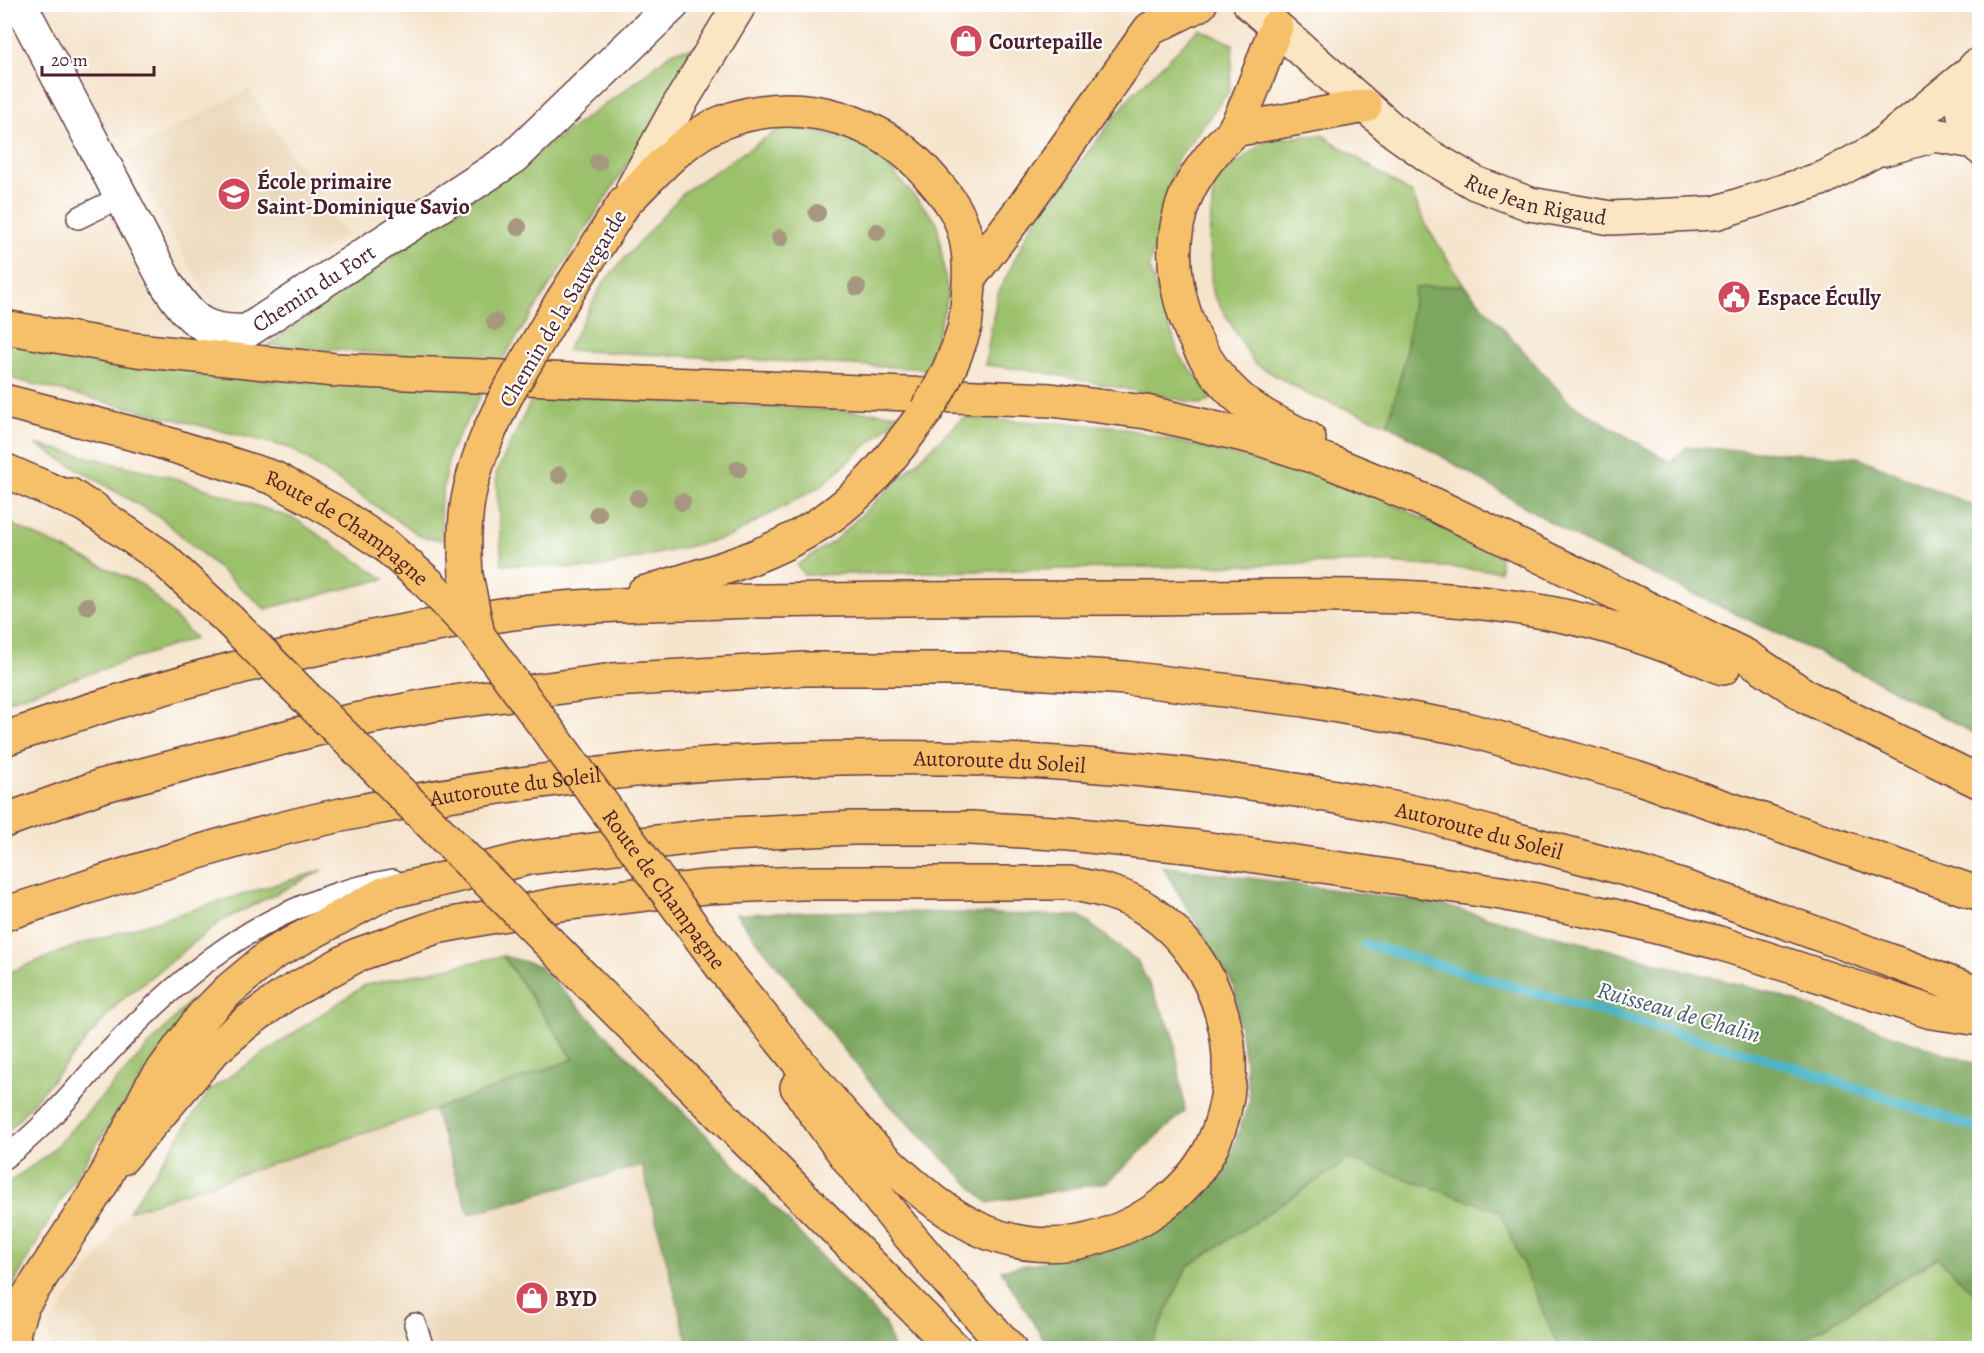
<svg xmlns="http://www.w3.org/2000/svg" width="1984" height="1353" viewBox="0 0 1984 1353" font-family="Alegreya,serif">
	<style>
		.built { fill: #ecd8ba }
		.green { fill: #9cc16c; stroke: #73704c; stroke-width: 1.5 }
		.forest { fill: #7da760; stroke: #646346; stroke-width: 1.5 }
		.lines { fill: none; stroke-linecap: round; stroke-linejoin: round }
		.stream { stroke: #4ab5c7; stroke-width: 10 }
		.lane-casing { stroke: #643d43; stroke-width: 24 }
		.street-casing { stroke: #643d43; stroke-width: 36 }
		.secondary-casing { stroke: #643d43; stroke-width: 36 }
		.primary-casing { stroke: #643d43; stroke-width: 36 }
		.highway-casing { stroke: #643d43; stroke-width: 36 }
		.lane { stroke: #fff; stroke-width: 21 }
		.street { stroke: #fff; stroke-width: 33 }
		.secondary { stroke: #fbe6c4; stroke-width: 33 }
		.primary { stroke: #f6c06b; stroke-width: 33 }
		.highway { stroke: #f6c06b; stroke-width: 33 }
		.primary-bridge-casing { stroke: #643d43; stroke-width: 36; stroke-linecap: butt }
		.highway-bridge-casing { stroke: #643d43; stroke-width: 36; stroke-linecap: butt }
		.primary-bridge { stroke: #f6c06b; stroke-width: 33 }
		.highway-bridge { stroke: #f6c06b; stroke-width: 33 }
		.tree { fill: #a79780 }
		.labels { text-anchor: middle; stroke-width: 4.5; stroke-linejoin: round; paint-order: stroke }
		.poi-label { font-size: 22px; font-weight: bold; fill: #4a1f2b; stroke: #fff; text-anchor: start }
		.street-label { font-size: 22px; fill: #4a1f2b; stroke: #fff }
		.water-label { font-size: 24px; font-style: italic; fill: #4a5b69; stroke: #fff }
	</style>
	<rect width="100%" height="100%" fill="#fff"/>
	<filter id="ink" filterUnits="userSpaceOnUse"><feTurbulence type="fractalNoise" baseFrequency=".0167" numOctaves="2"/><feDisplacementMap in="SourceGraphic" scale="12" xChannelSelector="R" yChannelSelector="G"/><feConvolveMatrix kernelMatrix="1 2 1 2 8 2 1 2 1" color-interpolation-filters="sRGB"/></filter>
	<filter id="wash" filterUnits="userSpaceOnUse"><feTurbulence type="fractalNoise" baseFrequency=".008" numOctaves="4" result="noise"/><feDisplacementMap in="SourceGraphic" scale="24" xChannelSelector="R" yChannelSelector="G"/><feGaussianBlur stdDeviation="1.35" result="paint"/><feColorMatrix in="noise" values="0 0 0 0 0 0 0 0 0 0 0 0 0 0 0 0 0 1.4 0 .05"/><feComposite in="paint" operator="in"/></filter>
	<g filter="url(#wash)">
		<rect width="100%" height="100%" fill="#f5e4cc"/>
		<!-- built -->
		<g class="built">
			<polygon points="249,89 345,236 220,320 127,153"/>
			<polygon points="434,1110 470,1214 642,1165 689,1348 51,1348 47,1329 129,1211"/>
		</g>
		<!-- green -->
		<g class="green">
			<polygon points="1199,29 1233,44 1230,90 1176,161 1149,267 1180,357 1214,398 1201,404 1031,370 985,365 997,296 1030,228 1131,96"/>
			<polygon points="692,48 658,116 501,362 268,345 629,87 674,51"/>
			<polygon points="784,126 866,141 937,222 948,296 927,369 567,350 603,283 685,191"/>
			<polygon points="1322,135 1412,194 1428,229 1464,285 1415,288 1405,359 1388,424 1307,394 1254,363 1212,292 1209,238 1214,182 1268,139"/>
			<polygon points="4,339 258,380 487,385 450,451 440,507 443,540 422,537 290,448 5,377"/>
			<polygon points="534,395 902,414 821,486 729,537 592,569 502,564 496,474"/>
			<polygon points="963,418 1113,426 1350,483 1500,556 1500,571 1375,562 804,575 797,565 834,541"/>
			<polygon points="35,444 174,478 295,519 384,579 265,609 161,518"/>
			<polygon points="4,521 143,585 195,638 5,702"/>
			<polygon points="323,870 220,922 118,1003 11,1128 5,1130 5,974 78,945"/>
			<polygon points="503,956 574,1059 434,1110 129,1211 211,1089 365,985"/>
			<path d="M191 1000 195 1008C124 1096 57 1200 5 1301V1185L49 1154Z"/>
			<polygon points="1349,1159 1500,1211 1559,1348 1150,1348 1187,1267"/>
			<polygon points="1938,1257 1979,1298 1979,1348 1790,1348"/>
		</g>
		<!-- forest -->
		<g class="forest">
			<polygon points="1464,285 1570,403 1670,462 1687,447 1857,457 1979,508 1979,736 1873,679 1580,540 1388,424 1405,359 1415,288"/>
			<polygon points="1162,866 1437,904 1767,992 1979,1065 1979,1298 1937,1257 1790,1348 1559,1348 1500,1211 1349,1159 1187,1267 1150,1348 1049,1348 1001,1270 1134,1243 1223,1177 1250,1099 1234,986"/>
			<polygon points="864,911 1080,916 1138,962 1173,1033 1185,1111 1107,1182 988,1203 881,1096 736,914"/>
			<polygon points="503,956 537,965 711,1140 885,1324 893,1348 689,1348 642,1165 469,1214 434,1110 574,1059"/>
		</g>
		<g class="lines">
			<!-- stream -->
			<polyline class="stream" points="1365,944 1771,1060 1980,1129"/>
		</g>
	</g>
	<g filter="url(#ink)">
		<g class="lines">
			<defs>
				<g id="lane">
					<polyline points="78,218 121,197"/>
					<path d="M4 1158C44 1129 75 1090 107 1054 189 966 272 900 393 880"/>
					<polyline points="415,1324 423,1348"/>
				</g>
				<g id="street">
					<path id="s1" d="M20 4 168 286C192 321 203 333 247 331L514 157 673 4"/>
				</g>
				<g id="secondary">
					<path id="s2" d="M1250 4 1395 132 1429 156 1475 183 1530 204 1611 218 1715 213 1824 178 1874 151 1972 71"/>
					<path d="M1976 66C1956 89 1960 126 1980 148"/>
					<polyline points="1884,149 1935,135 1974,142"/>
					<polyline points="633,188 676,110 740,4"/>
				</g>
				<g id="primary">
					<polyline points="560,304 625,202"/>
					<path id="s3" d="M4 401 146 437 274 478 340 515 385 545 428 583"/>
					<polyline points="70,495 160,556 229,620"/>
					<path d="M466 575C462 517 467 484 490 430"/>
					<polyline points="588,982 954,1348"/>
					<path d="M797 1087C860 1180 932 1266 1009 1348"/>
					<path d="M122 1158 214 1050 247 1022 285 995 357 955 436 927 560 904 706 887 802 883H1069C1096 888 1125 894 1148 910 1222 960 1250 1062 1213 1144 1192 1189 1148 1221 1102 1236 1060 1250 1017 1247 977 1228 882 1181 793 1052 725 971"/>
				</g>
				<g id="highway">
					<path d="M1276 27C1263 60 1252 97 1235 128 1232 135 1225 140 1220 145 1206 161 1193 178 1185 198 1159 264 1185 347 1235 394 1256 414 1283 426 1309 439"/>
					<polyline points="1234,130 1365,106"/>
					<path d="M625 202C655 173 684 137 723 122 799 93 883 119 933 180 944 193 955 206 961 222 974 255 969 291 965 326"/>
					<polyline points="970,277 1024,206 1150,29 1200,4"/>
					<polyline points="4,327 137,350 335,370 1051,400 1146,412 1260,439 1330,462 1435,505 1746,656 1807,697 1980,782"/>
					<polyline points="4,470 94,509"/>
					<path d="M643 593C710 573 786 553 841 508 875 481 900 445 926 411"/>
					<path d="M4 739C170 680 340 637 514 613 584 604 654 604 724 602 859 598 993 598 1128 598 1275 598 1428 585 1573 618 1624 629 1675 648 1723 668"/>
					<polyline points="4,821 101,786 336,724 431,705 613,680 804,669 980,669 1126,678 1304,700 1462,728 1636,777 1980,894"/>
					<path id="s4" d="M4 914C114 879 224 840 336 816 691 742 1053 736 1408 811 1441 818 1473 829 1506 837 1571 854 1638 871 1702 893 1795 924 1887 960 1980 994"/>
					<polyline points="13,1348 14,1330 22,1306 102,1183 151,1087 202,1017 230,989 272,954 385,893 529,858 711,835 852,828 971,828 1069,834 1196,847 1507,894 1614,916 1719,943 1931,1012 1980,1019"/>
				</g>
			</defs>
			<!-- lane casing -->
			<use href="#lane" class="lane-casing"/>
			<!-- street casing -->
			<use href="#street" class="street-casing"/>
			<!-- secondary casing -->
			<use href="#secondary" class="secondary-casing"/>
			<!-- primary casing -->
			<use href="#primary" class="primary-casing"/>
			<!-- highway casing -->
			<use href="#highway" class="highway-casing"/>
			<!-- lane -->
			<use href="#lane" class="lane"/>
			<!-- street -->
			<use href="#street" class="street"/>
			<!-- secondary -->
			<use href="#secondary" class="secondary"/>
			<!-- primary -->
			<use href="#primary" class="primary"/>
			<!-- highway -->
			<use href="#highway" class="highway"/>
			<defs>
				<g id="primary-bridge">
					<polyline points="490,430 505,398 560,304"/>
					<polyline points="466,575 478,635"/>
					<path id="s5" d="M428 583 478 635 725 971"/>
					<polyline points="229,620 588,982"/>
				</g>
				<path id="highway-bridge" d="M926 411C944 384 956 357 965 326"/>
			</defs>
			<!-- primary-bridge casing -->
			<use href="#primary-bridge" class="primary-bridge-casing"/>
			<!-- highway-bridge casing -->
			<use href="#highway-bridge" class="highway-bridge-casing"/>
			<!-- primary-bridge -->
			<use href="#primary-bridge" class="primary-bridge"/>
			<!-- highway-bridge -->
			<use href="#highway-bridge" class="highway-bridge"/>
		</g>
		<!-- trees -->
		<g class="tree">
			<circle cx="598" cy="162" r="9"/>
			<circle cx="817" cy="213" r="9"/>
			<circle cx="518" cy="227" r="9"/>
			<circle cx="877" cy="232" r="9"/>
			<circle cx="780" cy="238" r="9"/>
			<circle cx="857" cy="287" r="9"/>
			<circle cx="495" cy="322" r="9"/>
			<circle cx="738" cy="469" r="9"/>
			<circle cx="559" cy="475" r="9"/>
			<circle cx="638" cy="498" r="9"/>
			<circle cx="682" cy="502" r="9"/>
			<circle cx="598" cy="514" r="9"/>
			<circle cx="87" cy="606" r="9"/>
		</g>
	</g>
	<!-- icons -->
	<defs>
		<symbol id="shop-disc" viewBox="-11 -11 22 22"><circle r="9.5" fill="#d1495b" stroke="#fff"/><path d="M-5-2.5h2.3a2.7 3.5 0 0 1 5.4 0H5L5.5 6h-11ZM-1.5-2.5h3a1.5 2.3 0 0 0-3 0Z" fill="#fff"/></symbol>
		<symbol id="school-disc" viewBox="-11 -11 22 22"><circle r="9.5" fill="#d1495b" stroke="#fff"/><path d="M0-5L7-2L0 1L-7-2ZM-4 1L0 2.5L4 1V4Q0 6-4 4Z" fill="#fff"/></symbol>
		<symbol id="civic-disc" viewBox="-11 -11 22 22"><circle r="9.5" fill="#d1495b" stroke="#fff"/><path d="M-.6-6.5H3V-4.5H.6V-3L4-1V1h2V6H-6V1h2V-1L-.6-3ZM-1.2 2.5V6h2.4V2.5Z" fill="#fff"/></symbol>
	</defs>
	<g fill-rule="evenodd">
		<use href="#shop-disc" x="947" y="22" width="38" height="38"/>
		<use href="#school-disc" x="215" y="175" width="38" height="38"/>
		<use href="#civic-disc" x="1715" y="278" width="38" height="38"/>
		<use href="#shop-disc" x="513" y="1279" width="38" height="38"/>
	</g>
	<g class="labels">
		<!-- poi labels -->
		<g class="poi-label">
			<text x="989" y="49">Courtepaille</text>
			<text x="257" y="189">École primaire<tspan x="257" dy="25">Saint-Dominique Savio</tspan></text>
			<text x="1757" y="305">Espace Écully</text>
			<text x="555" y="1306">BYD</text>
		</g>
		<!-- street labels -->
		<g class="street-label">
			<text dy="8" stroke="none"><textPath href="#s2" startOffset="352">Rue Jean Rigaud</textPath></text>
			<text dy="8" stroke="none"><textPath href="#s1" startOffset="495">Chemin du Fort</textPath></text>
			<text transform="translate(562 308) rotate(-59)" y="8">Chemin de la Sauvegarde</text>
			<text dy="8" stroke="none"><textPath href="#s3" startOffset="369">Route de Champagne</textPath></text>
			<text dy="8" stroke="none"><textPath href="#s4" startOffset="1014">Autoroute du Soleil</textPath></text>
			<text dy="8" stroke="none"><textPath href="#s4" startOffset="528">Autoroute du Soleil</textPath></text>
			<text dy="8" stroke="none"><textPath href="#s4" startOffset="1500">Autoroute du Soleil</textPath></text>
			<text dy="8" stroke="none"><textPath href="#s5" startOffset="387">Route de Champagne</textPath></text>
		</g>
		<!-- water labels -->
		<g class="water-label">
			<text transform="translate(1679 1012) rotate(16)" y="8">Ruisseau de Chalin</text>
		</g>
	</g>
	<!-- margin -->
	<rect width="1984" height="1353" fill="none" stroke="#fff" stroke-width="24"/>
	<!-- scale -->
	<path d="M42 66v9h112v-9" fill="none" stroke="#4a1f2b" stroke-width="3"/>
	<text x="51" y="66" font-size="18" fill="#4a1f2b" stroke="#ffffff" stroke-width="4.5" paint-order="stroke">20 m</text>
</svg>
